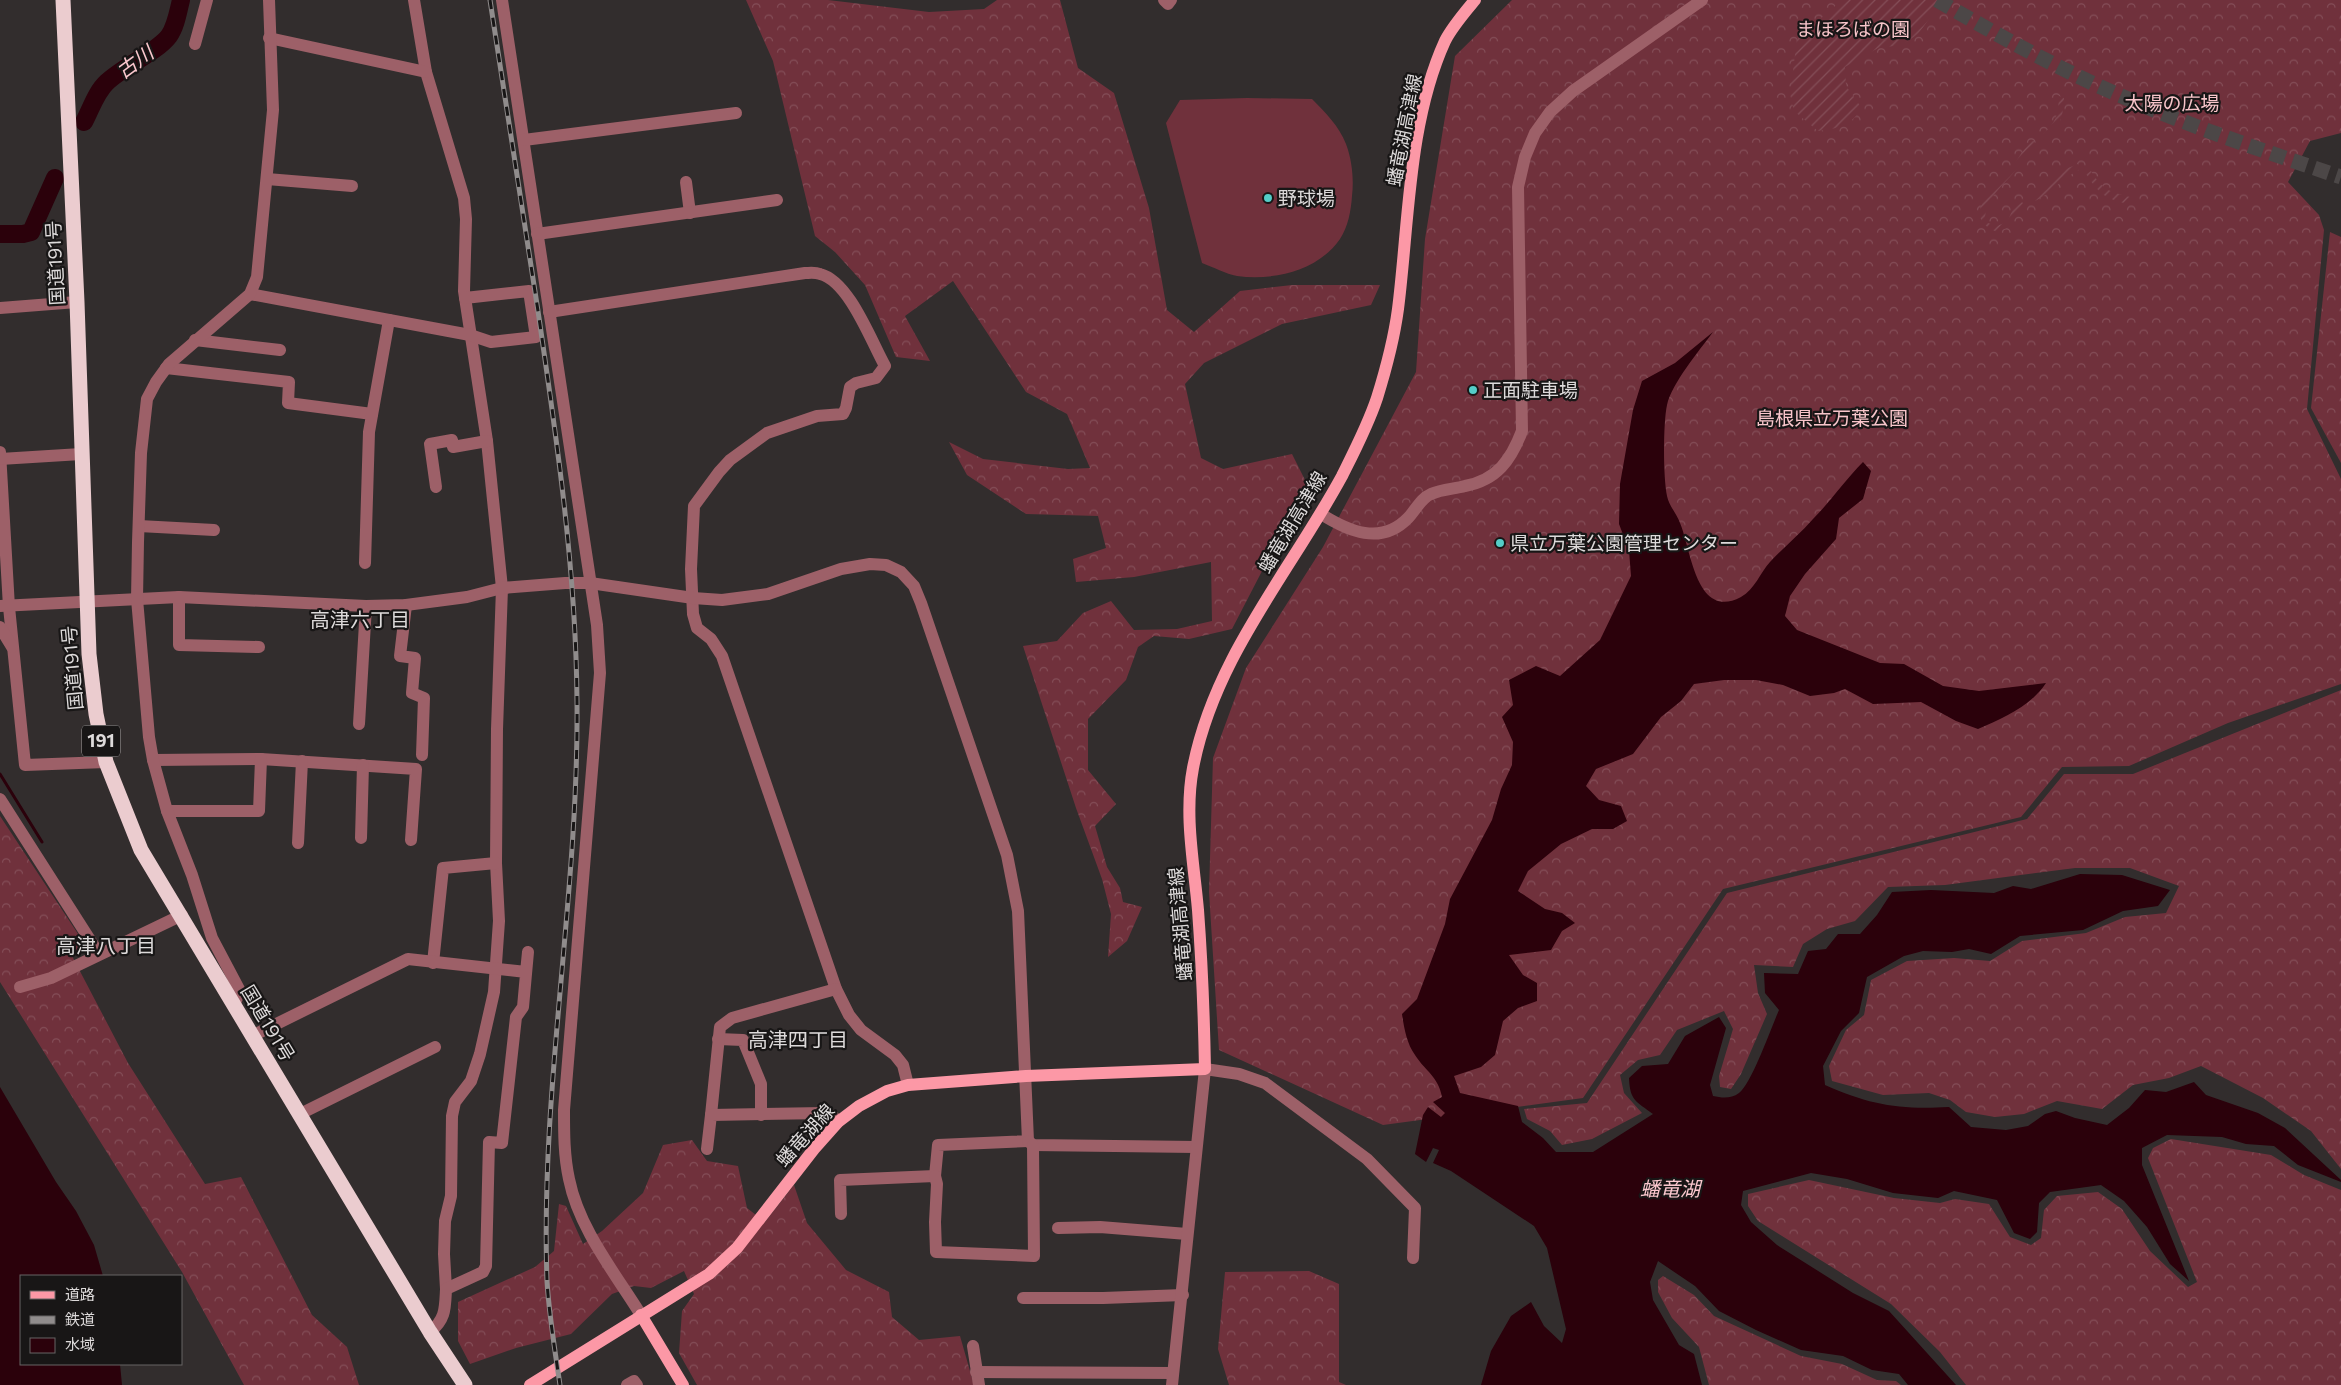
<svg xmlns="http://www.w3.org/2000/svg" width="2341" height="1385" viewBox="0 0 2341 1385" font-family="Commissioner,'Noto Sans JP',sans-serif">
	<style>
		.forest { fill: url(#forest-crowns) }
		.garden { fill: url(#garden-furrows) }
		.pitch { fill: #70313c }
		.water { fill: #2b010b }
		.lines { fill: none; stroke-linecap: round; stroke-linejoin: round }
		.stream { stroke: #2b010b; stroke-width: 3 }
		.river { stroke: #2b010b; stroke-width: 18 }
		.highway-tunnel { stroke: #4c4747; stroke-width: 15; stroke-dasharray: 15 8; stroke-linecap: butt }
		.minor { stroke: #9d6068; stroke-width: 12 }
		.major { stroke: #fc98a6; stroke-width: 12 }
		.highway { stroke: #ebcccf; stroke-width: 15 }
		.rail-casing { stroke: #908c8c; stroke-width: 5 }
		.rail { stroke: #181616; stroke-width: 3; stroke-dasharray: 9; stroke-linecap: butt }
		.poi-dot { fill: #54cdc8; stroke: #181616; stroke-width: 2 }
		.labels { text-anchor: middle; stroke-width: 4.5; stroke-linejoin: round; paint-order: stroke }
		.shield { fill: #181616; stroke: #a29f9f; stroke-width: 1 }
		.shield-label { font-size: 18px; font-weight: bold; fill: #dddada }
		.park-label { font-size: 19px; fill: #f8c5ca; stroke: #181616 }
		.street-label { font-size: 19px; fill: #dddada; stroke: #181616 }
		.poi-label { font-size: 19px; fill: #dddada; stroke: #181616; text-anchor: start }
		.water-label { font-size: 20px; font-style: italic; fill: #fbc8ce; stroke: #181616 }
		.neighbourhood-label { font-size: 20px; fill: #dddada; stroke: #181616 }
	</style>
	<defs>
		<pattern id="forest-crowns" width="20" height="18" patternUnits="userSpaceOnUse" patternTransform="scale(1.25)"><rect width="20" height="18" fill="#70313c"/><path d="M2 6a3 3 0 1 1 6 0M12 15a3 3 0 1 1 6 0" fill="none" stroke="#844e58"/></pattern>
		<pattern id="garden-furrows" width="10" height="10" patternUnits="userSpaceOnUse" patternTransform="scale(1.25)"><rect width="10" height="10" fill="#70313c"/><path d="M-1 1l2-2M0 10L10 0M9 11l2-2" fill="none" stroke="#844e58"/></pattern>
	</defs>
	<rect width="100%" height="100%" fill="#322d2d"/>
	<!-- forest -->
	<g class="forest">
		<polygon points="746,0 828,0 929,12 984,9 997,0 1060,0 1078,68 1114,93 1149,208 1167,310 1194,332 1240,291 1292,285 1380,285 1371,305 1282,324 1204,363 1185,384 1201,458 1223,469 1292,454 1307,484 1232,629 1189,639 1154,636 1138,647 1126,680 1088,719 1088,770 1116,804 1095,826 1107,867 1120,888 1123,902 1142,907 1127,941 1108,957 1111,914 1102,879 1076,808 1023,646 1057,641 1083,613 1111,601 1134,630 1177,629 1212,621 1211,562 1134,577 1076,582 1073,559 1106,548 1098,516 1026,514 967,475 949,442 983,459 1068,469 1090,468 1067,414 1026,392 953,281 905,316 930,361 896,357 865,285 835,252 815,236 773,61"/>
		<polygon points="1512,0 2341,0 2341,133 2310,141 2288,182 2319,215 2324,230 2307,409 2341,479 2341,684 2228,723 2129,766 2062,767 2021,817 1723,889 1583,1098 1383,1125 1219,1050 1209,892 1213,758 1246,668 1323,547 1416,372 1425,239 1455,56"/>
		<polygon points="2330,232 2341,237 2341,463 2311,408"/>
		<polygon points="2341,690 2341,1169 2311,1131 2263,1098 2201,1066 2169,1078 2133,1085 2102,1109 2057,1101 2024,1114 1995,1117 1966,1112 1950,1100 1929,1093 1883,1095 1832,1081 1829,1066 1846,1030 1864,1015 1871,980 1907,961 1954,958 1990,961 2022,941 2086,933 2125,917 2166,913 2179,886 2130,868 2075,868 1945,885 1888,887 1855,921 1827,929 1803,944 1793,967 1754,965 1758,993 1767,1014 1741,1074 1731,1089 1720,1087 1719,1076 1733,1029 1724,1011 1677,1030 1660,1055 1638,1060 1620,1075 1624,1093 1642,1113 1592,1139 1562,1145 1550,1131 1527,1119 1524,1109 1587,1103 1727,893 2027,819 2064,774 2133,774"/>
		<polygon points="0,816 84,943 72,956 128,1063 205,1184 241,1177 312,1315 347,1347 359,1385 244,1385 182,1272 0,982"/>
		<polygon points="2171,1139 2271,1155 2304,1175 2341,1190 2341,1385 1966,1385 1940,1352 1891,1304 1758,1221 1748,1206 1748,1194 1809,1180 1894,1198 1940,1203 1955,1199 1989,1204 2010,1237 2031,1245 2041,1238 2044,1210 2057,1196 2098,1192 2122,1209 2150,1251 2188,1287 2197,1282 2148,1158 2153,1148"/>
		<polygon points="692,1140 707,1161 738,1166 747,1208 765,1222 794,1185 807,1223 846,1270 889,1292 892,1317 919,1340 960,1336 974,1385 697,1385 679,1353 682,1311 694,1294 684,1271 651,1288 634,1286 612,1294 571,1334 516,1348 470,1364 458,1341 458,1302 535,1267 554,1251 559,1204 566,1206 583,1244 602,1231 643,1193 663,1145"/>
		<polygon points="1309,1271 1339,1284 1339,1382 1346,1385 1229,1385 1218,1349 1225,1272"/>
		<polygon points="1663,1276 1694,1295 1714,1316 1801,1356 1842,1364 1877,1380 1896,1381 1901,1385 1709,1385 1699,1347 1672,1318 1658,1292 1658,1280"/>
	</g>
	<!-- garden -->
	<g class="garden">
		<path d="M1842 0H1943L1918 34 1902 45 1878 48 1845 67 1846 86 1861 107C1854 125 1836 129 1818 131L1794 111 1790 94 1797 39Z"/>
		<path d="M2059 96 2064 98C2063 117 2061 126 2046 138L2043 134C2057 122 2058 114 2059 96Z"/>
		<path d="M2033 140 2036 145C2026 151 2022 163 2014 172 2001 188 1988 196 1985 217L1988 223 1997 226 2007 222 2013 209 2022 202 2025 206 2016 214 2009 227 1997 232C1957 216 1997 185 2012 167 2019 158 2024 147 2033 140Z"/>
		<path d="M2078 164 2079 170C2062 178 2052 193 2035 201L2033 195 2046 190 2063 170Z"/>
		<path d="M2091 171C2102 189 2109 192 2130 197L2128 204C2106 199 2099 194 2086 174Z"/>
	</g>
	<!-- pitch -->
	<path class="pitch" d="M1247 98 1312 99C1325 112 1339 126 1346 144 1352 160 1354 179 1352 196 1351 211 1348 227 1340 239 1318 271 1273 281 1237 276 1226 274 1213 267 1202 263L1166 123 1180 100Z"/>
	<!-- water -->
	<g class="water">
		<path d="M1713 332C1699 351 1672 383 1667 405 1663 423 1663 478 1667 496 1669 506 1677 514 1680 523 1691 549 1696 621 1741 597 1755 589 1760 573 1770 562 1784 547 1800 534 1813 519 1831 501 1845 480 1863 462L1871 471 1863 499 1839 518 1836 539 1805 574 1790 596 1785 616 1797 630 1880 663 1904 664 1943 686 1979 691 2046 683C2030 707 2003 718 1978 729L1956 721 1921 702 1873 704 1845 689 1834 693 1810 696 1783 685 1756 680H1724L1694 684 1681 701 1661 717 1633 754 1596 769 1586 786 1599 800 1621 806 1627 821 1613 829H1592L1561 844 1528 871 1518 891 1545 909 1562 913 1575 923 1562 931 1551 950 1509 955 1523 975 1537 983V1001L1518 1008 1503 1021 1495 1055 1481 1067 1454 1076 1460 1093 1518 1106 1522 1122 1543 1138 1556 1152H1593L1653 1114C1636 1101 1630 1101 1629 1078L1642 1066 1668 1064 1685 1036 1719 1017 1726 1028 1710 1085 1713 1096C1722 1098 1731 1099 1739 1093 1752 1083 1771 1028 1779 1010L1765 993 1764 973 1798 974 1808 951 1826 949 1838 934H1860L1877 915 1892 892 1931 890 1994 893 2013 886 2031 889 2080 874 2122 875 2170 890 2158 906 2123 911 2083 930 2020 936 1991 954 1969 949 1952 952 1923 951 1904 956 1867 977 1859 1013 1841 1031 1823 1066 1825 1085C1870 1105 1900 1110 1949 1107L1971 1127 2006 1130 2028 1126 2045 1114 2056 1111 2075 1118 2107 1125 2129 1108 2145 1090 2166 1092 2194 1082 2206 1095 2258 1113 2285 1128 2341 1180V1182L2298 1165 2274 1146 2246 1144 2222 1137 2167 1135 2142 1148V1165L2189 1281 2170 1264 2147 1227 2124 1201 2101 1185 2050 1192 2039 1203 2037 1232 2030 1239 2014 1233 1997 1200 1954 1191 1938 1198 1893 1193 1847 1179 1811 1173 1743 1191 1741 1205 1751 1222 1777 1245 1853 1293 1889 1311 1956 1385H1908L1899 1374 1872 1370 1843 1356 1801 1350 1756 1330 1719 1311 1695 1286 1658 1261 1650 1282 1653 1300 1679 1345 1694 1354 1702 1385H1481L1491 1351 1511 1316 1531 1302 1544 1326 1562 1343 1566 1329 1547 1248 1534 1226 1451 1171 1433 1163 1439 1150 1433 1148 1426 1162 1415 1154 1423 1115 1428 1107 1441 1117 1445 1113 1433 1102 1442 1097C1438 1076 1426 1072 1415 1055 1407 1044 1404 1028 1402 1014L1417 999 1445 924 1450 899 1492 820 1501 789 1512 765 1513 742 1502 717 1513 705 1509 680 1536 666 1560 676 1600 640 1631 576 1629 550 1619 524 1620 484 1633 410 1642 381 1675 363Z"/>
		<polygon points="0,1087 56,1182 76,1211 94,1245 103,1276 21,1276 21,1364 120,1364 122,1385 0,1385"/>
	</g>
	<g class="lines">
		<!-- stream -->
		<polyline class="stream" points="0,774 42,842"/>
		<!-- river -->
		<g class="river">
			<path d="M84 122C91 109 96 92 107 82 124 66 157 52 169 36 176 26 178 12 181 0"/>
			<polyline points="0,234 23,234 31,232 55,178"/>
		</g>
		<!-- highway-tunnel -->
		<path class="highway-tunnel" d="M1937 0C1994 33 2051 65 2112 92 2186 125 2264 151 2341 177"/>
		<!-- minor -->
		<g class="minor">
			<polyline points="414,0 426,72 464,198 466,219 464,291 487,441 502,588 497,729 496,863 499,921 494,992 480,1054 471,1081 455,1102 452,1116 451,1196 445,1221 444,1254 446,1289"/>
			<path d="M502 0 597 625 600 673 564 1110C564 1133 564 1156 569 1179 579 1229 615 1273 641 1315"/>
			<polyline points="1164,0 1168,4 1171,0"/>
			<polyline points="269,38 426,72"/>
			<polyline points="195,44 207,0"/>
			<polyline points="524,140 736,113"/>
			<polyline points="267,179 352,186"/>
			<polyline points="686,182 690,213"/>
			<polyline points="537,234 777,200"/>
			<polyline points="250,294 470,335 491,342 536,337 529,291 465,298"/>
			<polyline points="0,308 77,302"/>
			<path d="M549 312 805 273C809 273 815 272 820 274 849 281 871 341 885 366L876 378 856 383 850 387 846 408 843 414 817 416 767 433 730 460 719 472 694 506 691 569 693 614 697 628 711 639 722 656 836 989 849 1015 861 1030 895 1055 903 1065 908 1085"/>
			<polyline points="195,340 280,350"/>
			<polyline points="166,368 289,382 288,403 372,414"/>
			<polyline points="0,452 9,607 25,765 106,762"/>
			<polyline points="0,459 81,454"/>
			<polyline points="436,487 430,444 452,440 453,447 487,441"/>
			<path d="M1321 514C1348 531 1381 546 1408 518 1415 511 1421 498 1431 494 1442 489 1454 489 1465 486 1497 480 1511 460 1522 431L1518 187 1525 157 1535 133 1550 112 1573 91 1702 0"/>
			<polyline points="139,526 214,530"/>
			<polyline points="365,563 369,432 389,320"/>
			<polyline points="179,597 179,645 259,647"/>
			<polyline points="406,605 400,656 415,658 412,693 424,698 422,755"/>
			<polyline points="0,606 179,597 366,606 406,605 467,597 502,588 565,583 590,583 693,598 722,600 768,594 841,569 870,564 886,565 901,572 914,586 921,603 1007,855 1018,911 1028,1141 938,1145 935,1176 840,1180 841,1214"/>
			<polyline points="0,627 12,647"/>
			<polyline points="359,724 366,606"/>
			<polyline points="153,760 261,759 416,769 411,840"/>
			<polyline points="0,799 99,954"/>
			<polyline points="167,811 259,811 261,759"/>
			<polyline points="361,838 363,765"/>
			<polyline points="298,843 302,761"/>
			<polyline points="433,963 443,868 496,863"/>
			<polyline points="20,987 51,978 182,915"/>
			<polyline points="234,1005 240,991 212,938 192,875 167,811 153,760 149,737 137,599 138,542 141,453 147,399 156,382 169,364 250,294 257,277 273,110 269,0"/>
			<path d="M252 1036 408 959 526 972 528 952 523 1007 516 1017 502 1143 489 1142 486 1266 483 1272 446 1289C445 1308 446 1319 430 1332"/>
			<polyline points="718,1039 743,1040 761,1084 761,1115"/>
			<polyline points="300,1114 435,1047"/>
			<polyline points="711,1115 720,1027 732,1018 836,989"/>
			<polyline points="1028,1141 1033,1145 1196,1147"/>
			<polyline points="707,1149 711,1115 824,1113 833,1116 838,1122"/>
			<polyline points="935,1176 937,1184 935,1222 936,1252 1034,1256 1033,1145"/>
			<polyline points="1058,1228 1100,1227 1187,1234"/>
			<polyline points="1023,1298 1103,1298 1183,1295"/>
			<polyline points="973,1346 979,1385"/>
			<polyline points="976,1372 1173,1373"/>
			<polyline points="627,1385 634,1381 637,1385"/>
			<polyline points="1172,1385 1205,1069 1239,1074 1265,1083 1367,1159 1415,1208 1413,1258"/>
		</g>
		<!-- major -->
		<g class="major">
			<polyline points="641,1315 683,1385"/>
			<path d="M530 1385 709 1274 737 1248 814 1149 838 1122 859 1106 887 1091 908 1085 1026 1076 1205 1069C1204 1015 1202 964 1198 910 1194 864 1184 815 1193 768 1214 658 1290 572 1342 476 1355 450 1368 425 1377 398 1386 369 1394 339 1398 309 1409 222 1408 122 1445 41 1452 27 1465 12 1475 0"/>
		</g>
		<!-- highway -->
		<polyline class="highway" points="63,0 77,302 89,654 96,714 106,762 141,850 430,1332 465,1385"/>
		<defs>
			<path id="rail" d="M490 0C506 104 522 208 538 311 557 441 576 570 577 701 579 895 540 1087 547 1281 549 1315 555 1351 560 1385"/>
		</defs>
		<!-- rail casing -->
		<use href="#rail" class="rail-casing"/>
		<!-- rail -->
		<use href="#rail" class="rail"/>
	</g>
	<!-- markers -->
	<g class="poi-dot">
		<circle cx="1268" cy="198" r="5"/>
		<circle cx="1473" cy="390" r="5"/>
		<circle cx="1500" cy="543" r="5"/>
	</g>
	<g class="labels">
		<!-- shield labels -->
		<rect class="shield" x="82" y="725.5" width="38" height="31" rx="4"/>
		<g class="shield-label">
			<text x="101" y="747">191</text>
		</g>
		<!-- park labels -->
		<g class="park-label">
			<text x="1853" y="36">まほろばの園</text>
			<text x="2172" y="110">太陽の広場</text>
			<text x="1832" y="425">島根県立万葉公園</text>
		</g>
		<!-- street labels -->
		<g class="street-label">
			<text transform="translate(1404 130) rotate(-79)" y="7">蟠竜湖高津線</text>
			<text transform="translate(55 263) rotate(-93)" y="7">国道191号</text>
			<text transform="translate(1292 522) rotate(-59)" y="7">蟠竜湖高津線</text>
			<text transform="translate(72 668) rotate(-95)" y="7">国道191号</text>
			<text transform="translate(1180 924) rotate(-95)" y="7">蟠竜湖高津線</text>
			<text transform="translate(268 1023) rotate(59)" y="7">国道191号</text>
			<text transform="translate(805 1135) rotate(-48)" y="7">蟠竜湖線</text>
		</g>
		<!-- poi labels -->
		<g class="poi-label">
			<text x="1278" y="205">野球場</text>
			<text x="1483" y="397">正面駐車場</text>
			<text x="1510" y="550">県立万葉公園管理センター</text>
		</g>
		<!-- water labels -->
		<g class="water-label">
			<text transform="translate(135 62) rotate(-36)" y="7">古川</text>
			<text x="1670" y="1196">蟠竜湖</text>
		</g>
		<!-- neighbourhood labels -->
		<g class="neighbourhood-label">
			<text x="360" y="627">高津六丁目</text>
			<text x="106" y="953">高津八丁目</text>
			<text x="798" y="1047">高津四丁目</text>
		</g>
	</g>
	<!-- legend -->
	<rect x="20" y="1275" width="162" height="90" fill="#181616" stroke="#676464"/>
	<rect x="30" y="1291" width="25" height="8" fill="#fc98a6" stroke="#676464"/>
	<text x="65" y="1300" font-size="15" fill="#dddada">道路</text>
	<rect x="30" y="1316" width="25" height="8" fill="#908c8c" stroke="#676464"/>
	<text x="65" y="1325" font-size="15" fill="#dddada">鉄道</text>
	<rect x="30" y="1338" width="25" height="15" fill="#2b010b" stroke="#676464"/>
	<text x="65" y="1350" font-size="15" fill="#dddada">水域</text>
</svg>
